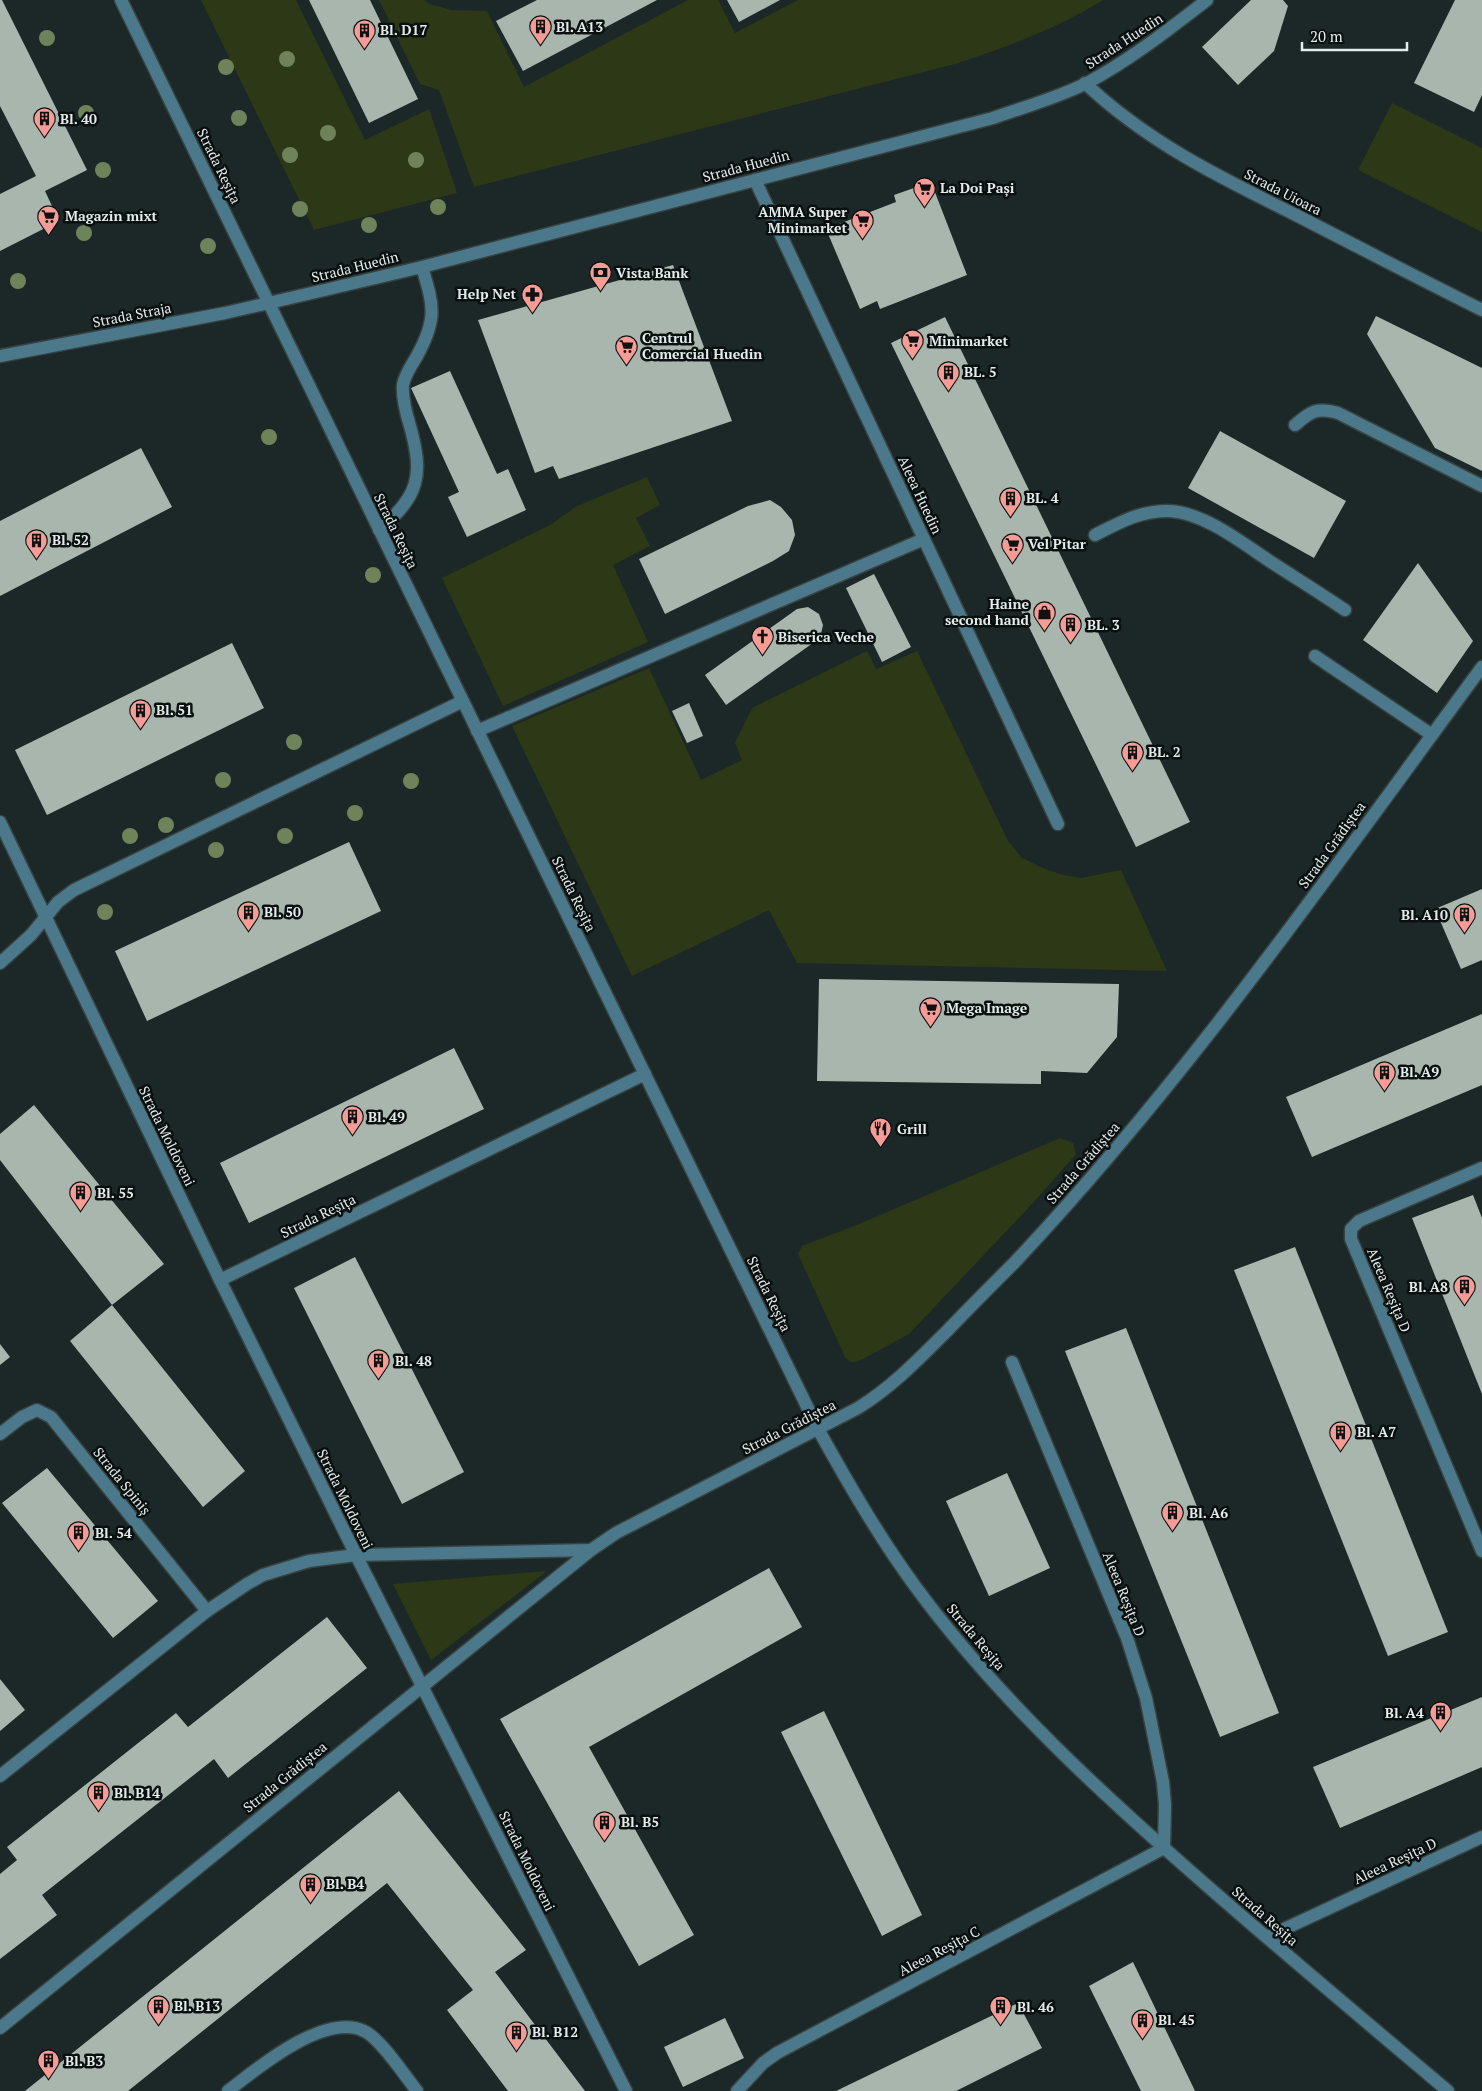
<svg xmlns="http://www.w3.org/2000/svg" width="1482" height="2091" viewBox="0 0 1482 2091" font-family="'PT Serif',serif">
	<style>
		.green { fill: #2d3816 }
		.building { fill: #a9b6ae }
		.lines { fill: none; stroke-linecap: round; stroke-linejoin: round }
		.minor-casing { stroke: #374342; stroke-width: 15 }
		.minor { stroke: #4b798b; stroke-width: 12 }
		.tree { fill: #6f835b }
		.labels { text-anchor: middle; stroke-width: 5; stroke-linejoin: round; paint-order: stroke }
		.poi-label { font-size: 14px; font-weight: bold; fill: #e3eceb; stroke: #0a0f0f; text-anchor: start }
		.street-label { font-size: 14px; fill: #e3eceb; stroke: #0a0f0f }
	</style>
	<rect width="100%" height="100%" fill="#1b2827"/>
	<!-- green -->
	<g class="green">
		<polygon points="201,0 296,0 365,140 429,109 457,193 314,230"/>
		<path d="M379 0H424L430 4 451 10 487 11 524 87 688 0H718L735 33 798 0H1103C1057 29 1006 47 955 64L474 187 439 90 420 84Z"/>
		<polygon points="1392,103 1482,148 1482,232 1358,170"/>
		<polygon points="647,477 660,505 636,518 650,546 613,565 648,642 503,706 442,578 550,525 577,506"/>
		<polygon points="867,651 876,669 917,651 1008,841 1022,858 1045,869 1064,875 1081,878 1121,870 1167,971 797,963 769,910 632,976 512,726 649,668 701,780 742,760 735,743 752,708"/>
		<path d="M1060 1138 1073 1143 1076 1154 1033 1203 909 1334 863 1359C855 1363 851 1364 845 1357L798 1254 802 1246 859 1224Z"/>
		<polygon points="547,1571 431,1660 393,1584"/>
	</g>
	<!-- building -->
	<g class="building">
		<polygon points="0,0 2,0 87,170 45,191 59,221 0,251 0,194 36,176 0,106"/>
		<polygon points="309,0 370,0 418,99 369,123"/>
		<polygon points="537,0 657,0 523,71 496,21"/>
		<polygon points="727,0 780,0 739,22"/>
		<polygon points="1251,0 1283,0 1288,6 1274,51 1238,85 1202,47"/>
		<polygon points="1455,0 1482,0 1482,95 1474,112 1414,83"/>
		<polygon points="931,182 967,275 880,309 877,301 860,309 826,229 896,202 894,195"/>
		<polygon points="673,265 732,421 559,479 553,466 535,473 478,320"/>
		<polygon points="1376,316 1482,368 1482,471 1435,448 1367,334"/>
		<polygon points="945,317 1190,822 1136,847 891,343"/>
		<polygon points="450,371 497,474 508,469 526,510 467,537 448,497 459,492 411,388"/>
		<polygon points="1220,431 1346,501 1314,558 1188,488"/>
		<polygon points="141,448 172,507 0,596 0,521"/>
		<polygon points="770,500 781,507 792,520 795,535 789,551 773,561 665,614 639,559 748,506"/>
		<polygon points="1418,563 1473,641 1437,693 1363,640"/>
		<polygon points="874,574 911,647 882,662 846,588"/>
		<polygon points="808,607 819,614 823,625 820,638 726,705 705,675 797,609"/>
		<polygon points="232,643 264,708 47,815 15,750"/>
		<polygon points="689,703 703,736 687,743 672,711"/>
		<polygon points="349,842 381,911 147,1021 115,951"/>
		<polygon points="1482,889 1482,960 1461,969 1435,909"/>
		<polygon points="819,979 1119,984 1117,1037 1087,1073 1041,1071 1041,1084 817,1081"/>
		<polygon points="1482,1014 1482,1085 1312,1157 1286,1097"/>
		<polygon points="454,1048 484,1109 249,1223 220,1163"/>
		<polygon points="34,1105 164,1264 112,1305 0,1160 0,1134"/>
		<polygon points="1473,1195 1482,1218 1482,1394 1412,1218"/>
		<polygon points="1295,1247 1448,1632 1388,1656 1234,1270"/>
		<polygon points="355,1257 464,1472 402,1504 294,1288"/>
		<polygon points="112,1305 245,1471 203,1507 70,1341"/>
		<polygon points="1126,1328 1279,1713 1220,1737 1065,1351"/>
		<polygon points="0,1344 10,1357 0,1365"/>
		<polygon points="47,1468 158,1601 113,1638 2,1503"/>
		<polygon points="1007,1473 1050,1568 989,1596 946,1501"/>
		<polygon points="769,1568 802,1627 589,1747 694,1935 639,1966 500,1719"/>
		<polygon points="327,1617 367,1668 228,1778 214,1759 42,1895 57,1915 0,1959 0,1874 17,1860 7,1847 176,1713 188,1727"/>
		<polygon points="0,1679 25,1710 0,1731"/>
		<polygon points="1482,1697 1482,1767 1340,1828 1313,1767"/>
		<polygon points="824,1711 922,1915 882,1936 781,1732"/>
		<polygon points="399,1791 526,1950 495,1972 585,2091 508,2091 447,2010 473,1990 387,1883 128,2091 25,2091"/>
		<polygon points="1133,1962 1195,2091 1141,2091 1089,1986"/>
		<polygon points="1018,2003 1042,2048 956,2091 836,2091"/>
		<polygon points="725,2018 744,2058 683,2087 664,2047"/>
	</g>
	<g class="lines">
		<defs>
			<g id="minor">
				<path d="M121 0 818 1429C848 1483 879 1537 915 1586 997 1698 1101 1793 1205 1884 1285 1954 1366 2022 1448 2091"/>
				<path d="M1085 83C1147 142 1221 178 1296 215 1358 247 1420 279 1482 310"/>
				<polyline points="755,180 1058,824"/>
				<path d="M0 356 225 313 316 292 422 267 993 118C1024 107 1057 98 1087 83 1130 60 1168 30 1207 0"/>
				<path d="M1295 425C1311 411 1317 407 1338 413L1482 486"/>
				<path d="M379 530C419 496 424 476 410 426 406 413 402 398 403 385 405 373 413 364 418 354 438 317 433 304 422 267"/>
				<path d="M1095 535C1120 522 1142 510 1170 511 1204 513 1241 542 1268 560 1294 577 1320 593 1345 610"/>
				<polyline points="1315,656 1432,735"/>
				<polyline points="477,731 924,539"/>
				<polyline points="0,822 220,1280 356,1555 626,2091"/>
				<polyline points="0,963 31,935 58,902 74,890 463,701"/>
				<polyline points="1482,1168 1359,1221 1351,1229 1351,1239 1482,1551"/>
				<polyline points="220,1280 645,1074"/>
				<polyline points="0,1434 22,1417 37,1410 51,1417 207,1611"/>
				<polyline points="0,1776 207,1611 247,1584 263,1575 309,1561 356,1555 591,1550"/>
				<polyline points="1267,1937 1482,1837"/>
				<path d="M0 2028 591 1550 616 1533 858 1408C892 1387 919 1359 947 1331 969 1308 992 1285 1015 1262 1188 1078 1332 870 1482 667"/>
				<path d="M228 2091C257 2068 325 2012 364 2031 380 2038 405 2076 417 2091"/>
				<polyline points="737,2091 763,2063 777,2053 1164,1848 1165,1805 1163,1782 1146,1698 1127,1638 1012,1362"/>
			</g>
		</defs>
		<!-- minor casing -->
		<use href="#minor" class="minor-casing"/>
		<!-- minor -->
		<use href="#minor" class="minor"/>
	</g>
	<!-- trees -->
	<g class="tree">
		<circle cx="47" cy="38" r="8"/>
		<circle cx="287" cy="59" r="8"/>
		<circle cx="226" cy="67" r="8"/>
		<circle cx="86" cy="113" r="8"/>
		<circle cx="239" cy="118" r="8"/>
		<circle cx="328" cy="133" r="8"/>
		<circle cx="290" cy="155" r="8"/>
		<circle cx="416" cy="160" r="8"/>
		<circle cx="103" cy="170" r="8"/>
		<circle cx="438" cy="207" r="8"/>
		<circle cx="300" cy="209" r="8"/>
		<circle cx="369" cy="225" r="8"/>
		<circle cx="84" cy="233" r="8"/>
		<circle cx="208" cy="246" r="8"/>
		<circle cx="18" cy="281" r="8"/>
		<circle cx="269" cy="437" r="8"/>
		<circle cx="373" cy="575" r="8"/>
		<circle cx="294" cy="742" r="8"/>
		<circle cx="223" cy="780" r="8"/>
		<circle cx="411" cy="781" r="8"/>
		<circle cx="355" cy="813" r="8"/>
		<circle cx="166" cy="825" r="8"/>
		<circle cx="130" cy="836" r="8"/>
		<circle cx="285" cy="836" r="8"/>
		<circle cx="216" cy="850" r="8"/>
		<circle cx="105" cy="912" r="8"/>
	</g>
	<!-- icons -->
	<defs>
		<symbol id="building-pin" viewBox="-11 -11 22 30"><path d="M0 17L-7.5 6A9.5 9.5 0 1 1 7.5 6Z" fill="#f59c96" stroke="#0a0f0f"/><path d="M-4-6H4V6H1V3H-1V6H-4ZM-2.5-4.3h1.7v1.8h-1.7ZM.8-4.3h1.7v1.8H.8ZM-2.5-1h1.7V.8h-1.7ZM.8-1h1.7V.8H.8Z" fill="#111"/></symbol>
		<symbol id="supermarket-pin" viewBox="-11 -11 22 30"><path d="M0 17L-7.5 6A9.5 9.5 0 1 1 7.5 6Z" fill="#f59c96" stroke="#0a0f0f"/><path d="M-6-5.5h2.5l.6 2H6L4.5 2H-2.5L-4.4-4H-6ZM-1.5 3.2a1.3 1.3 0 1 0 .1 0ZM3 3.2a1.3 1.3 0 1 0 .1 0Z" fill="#111"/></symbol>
		<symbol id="bank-pin" viewBox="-11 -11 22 30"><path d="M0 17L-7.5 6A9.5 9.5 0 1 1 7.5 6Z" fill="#f59c96" stroke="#0a0f0f"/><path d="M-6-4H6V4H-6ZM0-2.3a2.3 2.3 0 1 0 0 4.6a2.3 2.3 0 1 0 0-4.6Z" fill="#111"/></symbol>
		<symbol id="pharmacy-pin" viewBox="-11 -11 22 30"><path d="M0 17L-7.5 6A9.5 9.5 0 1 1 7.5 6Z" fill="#f59c96" stroke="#0a0f0f"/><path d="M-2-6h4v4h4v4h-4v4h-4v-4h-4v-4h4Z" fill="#111"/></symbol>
		<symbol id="shop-pin" viewBox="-11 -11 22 30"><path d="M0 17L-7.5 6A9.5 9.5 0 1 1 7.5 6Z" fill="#f59c96" stroke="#0a0f0f"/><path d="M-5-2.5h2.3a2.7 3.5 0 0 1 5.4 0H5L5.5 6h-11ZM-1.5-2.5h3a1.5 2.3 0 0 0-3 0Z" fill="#111"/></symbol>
		<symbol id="church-pin" viewBox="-11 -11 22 30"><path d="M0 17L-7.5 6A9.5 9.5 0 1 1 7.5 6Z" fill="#f59c96" stroke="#0a0f0f"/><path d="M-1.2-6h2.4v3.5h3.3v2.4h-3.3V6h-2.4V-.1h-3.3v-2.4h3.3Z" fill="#111"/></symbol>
		<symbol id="restaurant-pin" viewBox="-11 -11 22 30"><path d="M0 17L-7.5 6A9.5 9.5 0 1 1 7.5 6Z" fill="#f59c96" stroke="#0a0f0f"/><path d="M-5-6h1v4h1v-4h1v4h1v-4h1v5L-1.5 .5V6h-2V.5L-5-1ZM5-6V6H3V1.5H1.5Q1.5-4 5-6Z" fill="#111"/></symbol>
	</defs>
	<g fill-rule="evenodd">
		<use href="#building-pin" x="528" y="14" width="25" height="34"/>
		<use href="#building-pin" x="352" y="18" width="25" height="34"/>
		<use href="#building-pin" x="32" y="106" width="25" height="34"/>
		<use href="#supermarket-pin" x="912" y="176" width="25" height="34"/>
		<use href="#supermarket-pin" x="36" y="204" width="25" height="34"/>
		<use href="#supermarket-pin" x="850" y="208" width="25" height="34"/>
		<use href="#bank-pin" x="588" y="260" width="25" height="34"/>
		<use href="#pharmacy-pin" x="520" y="282" width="25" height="34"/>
		<use href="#supermarket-pin" x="900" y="328" width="25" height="34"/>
		<use href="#supermarket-pin" x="614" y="334" width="25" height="34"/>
		<use href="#building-pin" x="936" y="360" width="25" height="34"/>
		<use href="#building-pin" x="998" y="486" width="25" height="34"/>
		<use href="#building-pin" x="24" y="528" width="25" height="34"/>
		<use href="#supermarket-pin" x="1000" y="532" width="25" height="34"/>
		<use href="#shop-pin" x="1032" y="600" width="25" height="34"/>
		<use href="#building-pin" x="1058" y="612" width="25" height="34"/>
		<use href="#church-pin" x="750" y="624" width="25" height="34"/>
		<use href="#building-pin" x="128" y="698" width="25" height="34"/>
		<use href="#building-pin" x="1120" y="740" width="25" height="34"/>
		<use href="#building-pin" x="236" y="900" width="25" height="34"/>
		<use href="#building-pin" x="1452" y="902" width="25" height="34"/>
		<use href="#supermarket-pin" x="918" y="996" width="25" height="34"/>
		<use href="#building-pin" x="1372" y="1060" width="25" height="34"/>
		<use href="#building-pin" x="340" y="1104" width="25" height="34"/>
		<use href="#restaurant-pin" x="868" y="1116" width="25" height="34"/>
		<use href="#building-pin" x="68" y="1180" width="25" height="34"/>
		<use href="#building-pin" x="1452" y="1274" width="25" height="34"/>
		<use href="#building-pin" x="366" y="1348" width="25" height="34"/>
		<use href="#building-pin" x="1328" y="1420" width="25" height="34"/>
		<use href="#building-pin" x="1160" y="1500" width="25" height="34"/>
		<use href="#building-pin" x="66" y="1520" width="25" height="34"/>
		<use href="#building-pin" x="1428" y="1700" width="25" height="34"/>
		<use href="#building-pin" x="86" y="1780" width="25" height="34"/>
		<use href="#building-pin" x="592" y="1810" width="25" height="34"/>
		<use href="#building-pin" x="298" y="1872" width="25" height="34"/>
		<use href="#building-pin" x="146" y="1994" width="25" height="34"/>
		<use href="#building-pin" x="988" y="1994" width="25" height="34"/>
		<use href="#building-pin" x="1130" y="2008" width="25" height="34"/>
		<use href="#building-pin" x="504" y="2020" width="25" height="34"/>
		<use href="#building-pin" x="36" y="2048" width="25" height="34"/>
	</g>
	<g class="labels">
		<!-- poi labels -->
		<g class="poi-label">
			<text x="556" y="32">Bl. A13</text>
			<text x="380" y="35">Bl. D17</text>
			<text x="60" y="124">Bl. 40</text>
			<text x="940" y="193">La Doi Pași</text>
			<text x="847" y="217" text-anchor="end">AMMA Super<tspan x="847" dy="16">Minimarket</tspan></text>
			<text x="65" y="221">Magazin mixt</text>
			<text x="616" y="278">Vista Bank</text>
			<text x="516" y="299" text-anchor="end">Help Net</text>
			<text x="642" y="343">Centrul<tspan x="642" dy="16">Comercial Huedin</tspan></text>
			<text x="929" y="346">Minimarket</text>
			<text x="964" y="377">BL. 5</text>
			<text x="1026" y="503">BL. 4</text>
			<text x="52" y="545">Bl. 52</text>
			<text x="1028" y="549">Vel Pitar</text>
			<text x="1029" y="609" text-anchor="end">Haine<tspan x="1029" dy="16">second hand</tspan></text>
			<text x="1087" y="630">BL. 3</text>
			<text x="778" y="642">Biserica Veche</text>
			<text x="156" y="715">Bl. 51</text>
			<text x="1148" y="757">BL. 2</text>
			<text x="264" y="917">Bl. 50</text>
			<text x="1448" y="920" text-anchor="end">Bl. A10</text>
			<text x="946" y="1013">Mega Image</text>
			<text x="1400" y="1077">Bl. A9</text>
			<text x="368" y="1122">Bl. 49</text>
			<text x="897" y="1134">Grill</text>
			<text x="97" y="1198">Bl. 55</text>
			<text x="1448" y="1292" text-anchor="end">Bl. A8</text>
			<text x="395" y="1366">Bl. 48</text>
			<text x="1357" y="1437">Bl. A7</text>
			<text x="1189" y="1518">Bl. A6</text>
			<text x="95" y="1538">Bl. 54</text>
			<text x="1424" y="1718" text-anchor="end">Bl. A4</text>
			<text x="114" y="1798">Bl. B14</text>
			<text x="621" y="1827">Bl. B5</text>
			<text x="326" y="1889">Bl. B4</text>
			<text x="174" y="2011">Bl. B13</text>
			<text x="1017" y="2012">Bl. 46</text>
			<text x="1158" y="2025">Bl. 45</text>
			<text x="532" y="2037">Bl. B12</text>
			<text x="65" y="2066">Bl. B3</text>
		</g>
		<!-- street labels -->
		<g class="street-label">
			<text transform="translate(1124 41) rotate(-33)" y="5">Strada Huedin</text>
			<text transform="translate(219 166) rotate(64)" y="5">Strada Reșița</text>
			<text transform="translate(746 166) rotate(-15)" y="5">Strada Huedin</text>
			<text transform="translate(1283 192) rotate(27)" y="5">Strada Uioara</text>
			<text transform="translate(355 267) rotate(-14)" y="5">Strada Huedin</text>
			<text transform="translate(132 315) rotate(-11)" y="5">Strada Straja</text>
			<text transform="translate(920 495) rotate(65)" y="5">Aleea Huedin</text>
			<text transform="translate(396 531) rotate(64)" y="5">Strada Reșița</text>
			<text transform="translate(1332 845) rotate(-54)" y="5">Strada Grădiștea</text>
			<text transform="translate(574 894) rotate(64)" y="5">Strada Reșița</text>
			<text transform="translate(167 1136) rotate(64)" y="5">Strada Moldoveni</text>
			<text transform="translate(1083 1163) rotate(-49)" y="5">Strada Grădiștea</text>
			<text transform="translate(318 1216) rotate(-26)" y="5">Strada Reșița</text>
			<text transform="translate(1389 1290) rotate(67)" y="5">Aleea Reșița D</text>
			<text transform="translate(769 1294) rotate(64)" y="5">Strada Reșița</text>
			<text transform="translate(789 1427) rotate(-27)" y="5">Strada Grădiștea</text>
			<text transform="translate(122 1481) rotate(51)" y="5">Strada Spiniș</text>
			<text transform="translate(345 1499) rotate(64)" y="5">Strada Moldoveni</text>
			<text transform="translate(1124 1594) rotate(68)" y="5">Aleea Reșița D</text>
			<text transform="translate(976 1637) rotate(50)" y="5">Strada Reșița</text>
			<text transform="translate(285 1777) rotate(-39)" y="5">Strada Grădiștea</text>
			<text transform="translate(527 1861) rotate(64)" y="5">Strada Moldoveni</text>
			<text transform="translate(1395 1861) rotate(-25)" y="5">Aleea Reșița D</text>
			<text transform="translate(1265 1916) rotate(41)" y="5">Strada Reșița</text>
			<text transform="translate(939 1951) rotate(-28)" y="5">Aleea Reșița C</text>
		</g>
	</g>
	<!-- scale -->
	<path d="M1302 42v8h105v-8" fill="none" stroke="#e3eceb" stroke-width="2.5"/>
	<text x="1310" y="42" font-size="15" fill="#e3eceb" stroke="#0a0f0f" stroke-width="4" paint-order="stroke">20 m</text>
</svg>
